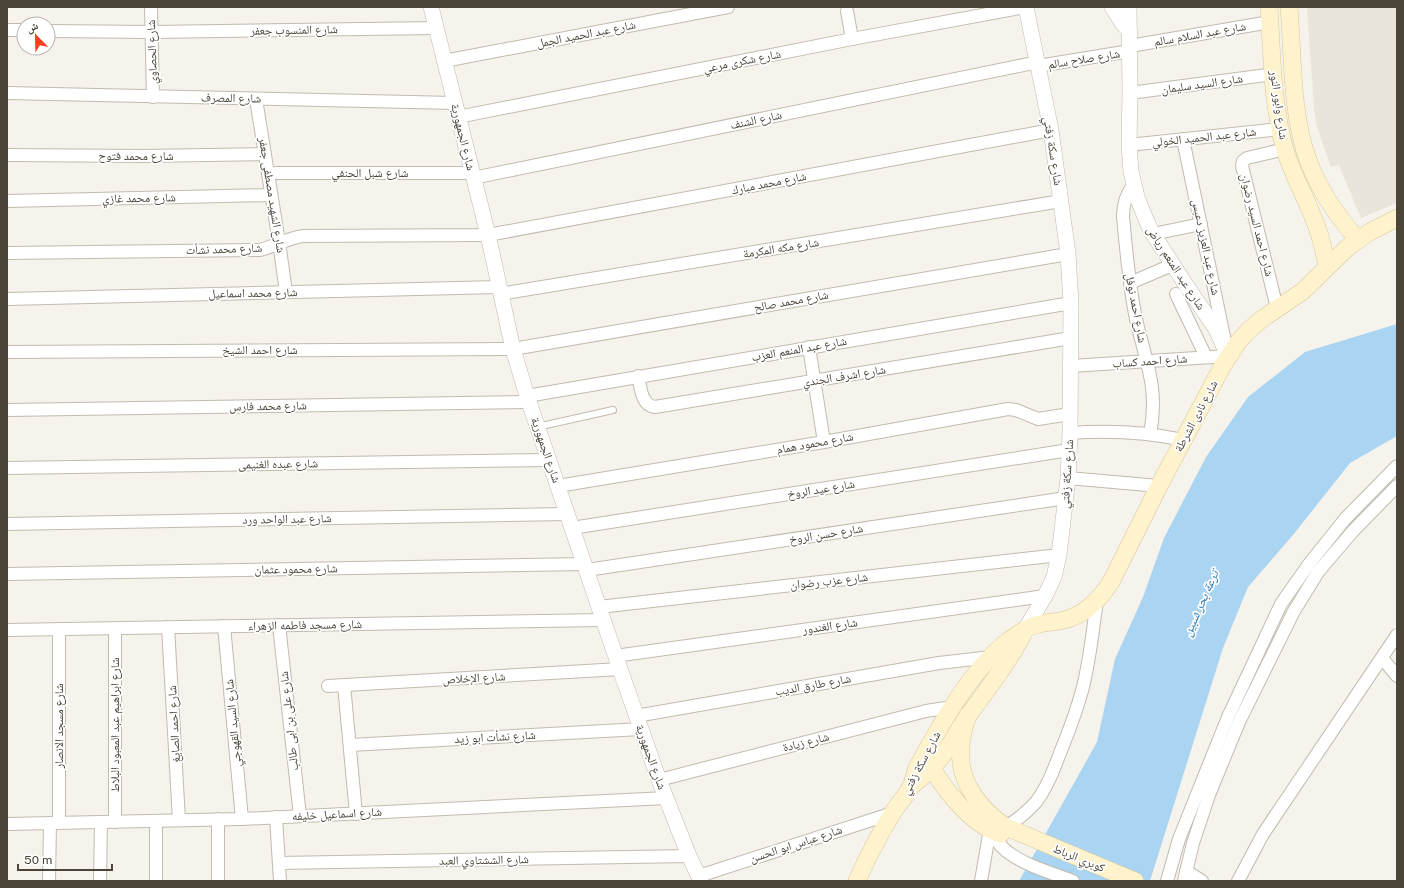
<svg xmlns="http://www.w3.org/2000/svg" width="1404" height="888" viewBox="0 0 1404 888" font-family="'Public Sans','Noto Naskh Arabic',sans-serif">
	<style>
		.residential { fill: #eae5da }
		.water { fill: #a9d4f2 }
		.lines { fill: none; stroke-linecap: round; stroke-linejoin: round }
		.service-casing { stroke: #c2bbae; stroke-width: 8 }
		.minor-casing { stroke: #c2bbae; stroke-width: 14 }
		.tertiary-casing { stroke: #c2bbae; stroke-width: 16 }
		.secondary-casing { stroke: #d6c79b; stroke-width: 18 }
		.service { stroke: #fff; stroke-width: 6 }
		.minor { stroke: #fff; stroke-width: 12 }
		.tertiary { stroke: #fff; stroke-width: 15 }
		.secondary { stroke: #fff3cd; stroke-width: 17 }
		.labels { text-anchor: middle; stroke-width: 3.5; stroke-linejoin: round; paint-order: stroke }
		.street-label { font-size: 12px; fill: #4b4439; stroke: #fff }
		.water-label { font-size: 13px; font-style: italic; fill: #2e7ab2; stroke: #fff }
	</style>
	<rect width="100%" height="100%" fill="#f6f3ec"/>
	<!-- residential -->
	<polygon class="residential" points="1307,7 1397,7 1397,203 1361,218 1339,165 1331,167 1317,127 1314,108"/>
	<!-- water -->
	<polygon class="water" points="1397,324 1397,436 1350,463 1293,535 1248,587 1223,648 1150,881 1019,881 1097,742 1115,659 1143,597 1164,538 1206,457 1248,397 1305,352"/>
	<g class="lines">
		<defs>
			<polyline id="service" points="537,427 613,410"/>
			<g id="minor">
				<polyline points="151,7 153,97"/>
				<polyline points="847,11 852,39"/>
				<polyline points="7,30 24,30"/>
				<polyline points="48,31 152,32 436,28"/>
				<polyline points="1130,46 1270,22"/>
				<polyline points="444,61 728,7"/>
				<polyline points="1038,66 1130,51"/>
				<polyline points="7,93 455,103"/>
				<polyline points="1130,93 1274,74"/>
				<polyline points="256,99 279,242 286,292"/>
				<polyline points="458,117 852,39 1025,7"/>
				<polyline points="1129,145 1280,129"/>
				<polyline points="7,155 143,156 265,154"/>
				<polyline points="268,173 472,173"/>
				<polyline points="473,178 1038,62"/>
				<path d="M1134 184C1126 194 1123 203 1123 216 1126 250 1129 285 1136 319 1146 363 1159 388 1150 434"/>
				<polyline points="7,201 271,195"/>
				<polyline points="1153,234 1201,224"/>
				<path d="M7 253 260 250C275 246 288 238 303 236L488 235 1051 130"/>
				<polyline points="1130,283 1172,265"/>
				<polyline points="500,294 1061,201"/>
				<polyline points="1176,294 1206,357"/>
				<polyline points="7,299 499,287"/>
				<polyline points="1277,308 1242,166 1243,161 1247,158 1285,149"/>
				<polyline points="809,347 824,442"/>
				<polyline points="7,352 513,349 1068,254"/>
				<polyline points="1071,366 1228,356 1183,139"/>
				<path d="M638 376C641 388 641 405 655 407L1071 338"/>
				<polyline points="527,396 1071,303"/>
				<polyline points="7,410 529,402"/>
				<path d="M1070 433C1109 430 1146 432 1184 440"/>
				<polyline points="7,468 549,460"/>
				<polyline points="1068,478 1159,486"/>
				<polyline points="558,486 824,442 1008,409 1016,410 1038,419 1070,414"/>
				<polyline points="7,524 567,514"/>
				<polyline points="572,528 1069,450"/>
				<polyline points="587,570 1066,498"/>
				<polyline points="7,574 585,564"/>
				<polyline points="599,607 1059,555"/>
				<polyline points="279,625 300,816"/>
				<polyline points="224,626 242,819"/>
				<polyline points="168,627 179,820"/>
				<polyline points="59,629 59,823"/>
				<polyline points="7,630 603,620"/>
				<polyline points="615,656 1045,596"/>
				<polyline points="1382,658 1397,676"/>
				<polyline points="344,685 356,814"/>
				<polyline points="328,686 620,669"/>
				<polyline points="636,716 939,663 991,657"/>
				<polyline points="350,745 641,729"/>
				<polyline points="659,780 926,711 952,707"/>
				<polyline points="276,817 280,881"/>
				<polyline points="115,822 115,628"/>
				<polyline points="7,824 242,819 667,798"/>
				<path d="M1006 827C1017 820 1027 812 1036 802 1047 788 1054 770 1060 753 1069 731 1077 710 1083 687 1090 659 1093 629 1097 600"/>
				<path d="M990 829C993 835 997 842 1002 847 1017 863 1052 873 1073 881"/>
				<polyline points="279,863 689,856"/>
				<polyline points="1186,871 1202,881"/>
				<polyline points="699,876 893,813"/>
				<polyline points="49,881 50,823"/>
				<polyline points="100,881 101,822"/>
				<polyline points="156,881 156,821"/>
				<polyline points="218,881 218,819"/>
				<polyline points="981,881 990,829"/>
				<polyline points="1167,881 1179,839 1228,717 1281,604 1309,564 1345,519 1397,466"/>
				<polyline points="1184,881 1193,843 1209,795 1239,722 1294,611 1318,572 1353,531 1397,486"/>
				<polyline points="1238,881 1263,834 1397,635"/>
			</g>
			<g id="tertiary">
				<polyline points="431,7 488,235 513,349 527,396 620,669 659,780 689,856 701,881"/>
				<polyline points="1112,7 1122,23 1130,32"/>
				<polyline points="1129,7 1130,93 1129,145 1131,171 1137,197 1147,222 1153,234 1186,285 1216,329 1228,356"/>
				<polyline points="1026,628 1045,596 1054,577 1059,555 1068,478 1070,433 1071,303 1068,254 1051,130 1026,7"/>
			</g>
			<g id="secondary">
				<path d="M1269 7C1272 54 1272 104 1285 150 1292 173 1304 194 1313 217 1320 233 1324 250 1327 267"/>
				<path d="M1289 7C1293 56 1291 114 1308 160 1319 190 1337 216 1358 240"/>
				<path d="M968 715C965 724 962 734 961 745 957 780 978 808 1006 827L1135 881"/>
				<path d="M928 759C940 786 972 826 1001 834"/>
				<path d="M911 786C927 774 939 762 949 746 955 738 959 728 965 720 985 692 1007 665 1023 634"/>
				<path d="M857 881C867 858 879 835 892 814 898 804 906 796 911 786 914 780 915 772 918 766 941 724 970 671 1008 641 1014 637 1020 632 1026 629 1037 622 1051 623 1064 620 1085 615 1101 598 1112 580L1159 486 1223 365 1238 342 1249 330 1262 319 1303 291 1347 248 1368 233 1397 218"/>
			</g>
		</defs>
		<!-- service casing -->
		<use href="#service" class="service-casing"/>
		<!-- minor casing -->
		<use href="#minor" class="minor-casing"/>
		<!-- tertiary casing -->
		<use href="#tertiary" class="tertiary-casing"/>
		<!-- secondary casing -->
		<use href="#secondary" class="secondary-casing"/>
		<!-- service -->
		<use href="#service" class="service"/>
		<!-- minor -->
		<use href="#minor" class="minor"/>
		<!-- tertiary -->
		<use href="#tertiary" class="tertiary"/>
		<!-- secondary -->
		<use href="#secondary" class="secondary"/>
	</g>
	<g class="labels">
		<!-- street labels -->
		<g class="street-label">
			<text transform="translate(294 30) rotate(-1)" y="4">شارع المنسوب جعفر</text>
			<text transform="translate(586 34) rotate(-11)" y="4">شارع عبد الحميد الجمل</text>
			<text transform="translate(1200 34) rotate(-10)" y="4">شارع عبد السلام سالم</text>
			<text transform="translate(152 52) rotate(-92)" y="4">شارع الحصاوي</text>
			<text transform="translate(1084 59) rotate(-9)" y="4">شارع صلاح سالم</text>
			<text transform="translate(742 61) rotate(-11)" y="4">شارع شكرى مرعي</text>
			<text transform="translate(1202 84) rotate(-8)" y="4">شارع السيد سليمان</text>
			<text transform="translate(231 98) rotate(1)" y="4">شارع المصرف</text>
			<text transform="translate(1279 105) rotate(82)" y="4">شارع وابور النور</text>
			<text transform="translate(756 120) rotate(-12)" y="4">شارع الشنف</text>
			<text transform="translate(463 137) rotate(76)" y="4">شارع الجمهورية</text>
			<text transform="translate(1204 137) rotate(-6)" y="4">شارع عبد الحميد الخولي</text>
			<text transform="translate(1053 151) rotate(81)" y="4">شارع سكة زفتي</text>
			<text x="136" y="160">شارع محمد فتوح</text>
			<text x="370" y="177">شارع شبل الحنفي</text>
			<text transform="translate(769 183) rotate(-11)" y="4">شارع محمد مبارك</text>
			<text transform="translate(272 195) rotate(81)" y="4">شارع الشهيد مصطفى جعفر</text>
			<text transform="translate(139 198) rotate(-1)" y="4">شارع محمد غازي</text>
			<text transform="translate(1257 225) rotate(76)" y="4">شارع احمد السيد رضوان</text>
			<text transform="translate(1206 247) rotate(78)" y="4">شارع عبد العزيز دعبس</text>
			<text transform="translate(781 248) rotate(-9)" y="4">شارع مكه المكرمة</text>
			<text transform="translate(224 249) rotate(-2)" y="4">شارع محمد نشأت</text>
			<text transform="translate(1176 268) rotate(57)" y="4">شارع عبد المنعم رياض</text>
			<text transform="translate(253 293) rotate(-1)" y="4">شارع محمد اسماعيل</text>
			<text transform="translate(791 301) rotate(-10)" y="4">شارع محمد صالح</text>
			<text transform="translate(1136 308) rotate(79)" y="4">شارع احمد نوفل</text>
			<text transform="translate(799 349) rotate(-10)" y="4">شارع عبد المنعم العزب</text>
			<text x="260" y="354">شارع احمد الشيخ</text>
			<text transform="translate(1150 361) rotate(-4)" y="4">شارع احمد كساب</text>
			<text transform="translate(844 376) rotate(-9)" y="4">شارع اشرف الجندي</text>
			<text transform="translate(268 406) rotate(-1)" y="4">شارع محمد فارس</text>
			<text transform="translate(1196 416) rotate(-62)" y="4">شارع نادى الشرطة</text>
			<text transform="translate(815 443) rotate(-10)" y="4">شارع محمود همام</text>
			<text transform="translate(546 450) rotate(71)" y="4">شارع الجمهورية</text>
			<text transform="translate(278 464) rotate(-1)" y="4">شارع عبده الغنيمى</text>
			<text transform="translate(1067 474) rotate(-86)" y="4">شارع سكة زفتي</text>
			<text transform="translate(821 489) rotate(-9)" y="4">شارع عيد الروخ</text>
			<text transform="translate(287 519) rotate(-1)" y="4">شارع عبد الواحد ورد</text>
			<text transform="translate(826 534) rotate(-9)" y="4">شارع حسن الروخ</text>
			<text transform="translate(296 569) rotate(-1)" y="4">شارع محمود عثمان</text>
			<text transform="translate(829 581) rotate(-6)" y="4">شارع عزب رضوان</text>
			<text transform="translate(305 625) rotate(-1)" y="4">شارع مسجد فاطمه الزهراء</text>
			<text transform="translate(830 626) rotate(-8)" y="4">شارع الغندور</text>
			<text transform="translate(474 678) rotate(-3)" y="4">شارع الإخلاص</text>
			<text transform="translate(813 685) rotate(-10)" y="4">شارع طارق الديب</text>
			<text transform="translate(289 721) rotate(-96)" y="4">شارع على بن ابى طالب</text>
			<text transform="translate(233 723) rotate(-95)" y="4">شارع السيد القهوجي</text>
			<text transform="translate(174 724) rotate(-93)" y="4">شارع احمد الصايغ</text>
			<text transform="translate(115 725) rotate(-90)" y="4">شارع ابراهيم عبد المعبود البلاط</text>
			<text transform="translate(59 726) rotate(-90)" y="4">شارع مسجد الانصار</text>
			<text transform="translate(495 737) rotate(-3)" y="4">شارع نشأت ابو زيد</text>
			<text transform="translate(806 742) rotate(-14)" y="4">شارع زيادة</text>
			<text transform="translate(651 757) rotate(70)" y="4">شارع الجمهورية</text>
			<text transform="translate(921 763) rotate(-62)" y="4">شارع سكة زفتي</text>
			<text transform="translate(337 814) rotate(-3)" y="4">شارع اسماعيل خليفه</text>
			<text transform="translate(796 844) rotate(-18)" y="4">شارع عباس ابو الحسن</text>
			<text transform="translate(1079 858) rotate(22)" y="4">كوبري الرباط</text>
			<text transform="translate(484 860) rotate(-1)" y="4">شارع الششتاوي العبد</text>
		</g>
		<!-- water labels -->
		<g class="water-label">
			<text transform="translate(1200 603) rotate(-66)" y="5">ترعة بحر شبين</text>
		</g>
	</g>
	<!-- border -->
	<rect width="1404" height="888" fill="none" stroke="#4b4439" stroke-width="16"/>
	<!-- north arrow -->
	<g transform="translate(36 36) rotate(337)"><circle r="19" fill="#ffffff" stroke="#b7b4b0"/>
	<path d="M0-3L7 15L0 10L-7 15Z" fill="#fc3f1d"/>
	<text y="-6" font-size="11" font-weight="bold" text-anchor="middle" fill="#4b4439">ش</text>
	</g>
	<!-- scale -->
	<path d="M18 864v6h94v-6" fill="none" stroke="#4b4439" stroke-width="2"/>
	<text x="24" y="864" font-size="12" fill="#4b4439" stroke="#ffffff" stroke-width="3" paint-order="stroke">50 m</text>
</svg>
